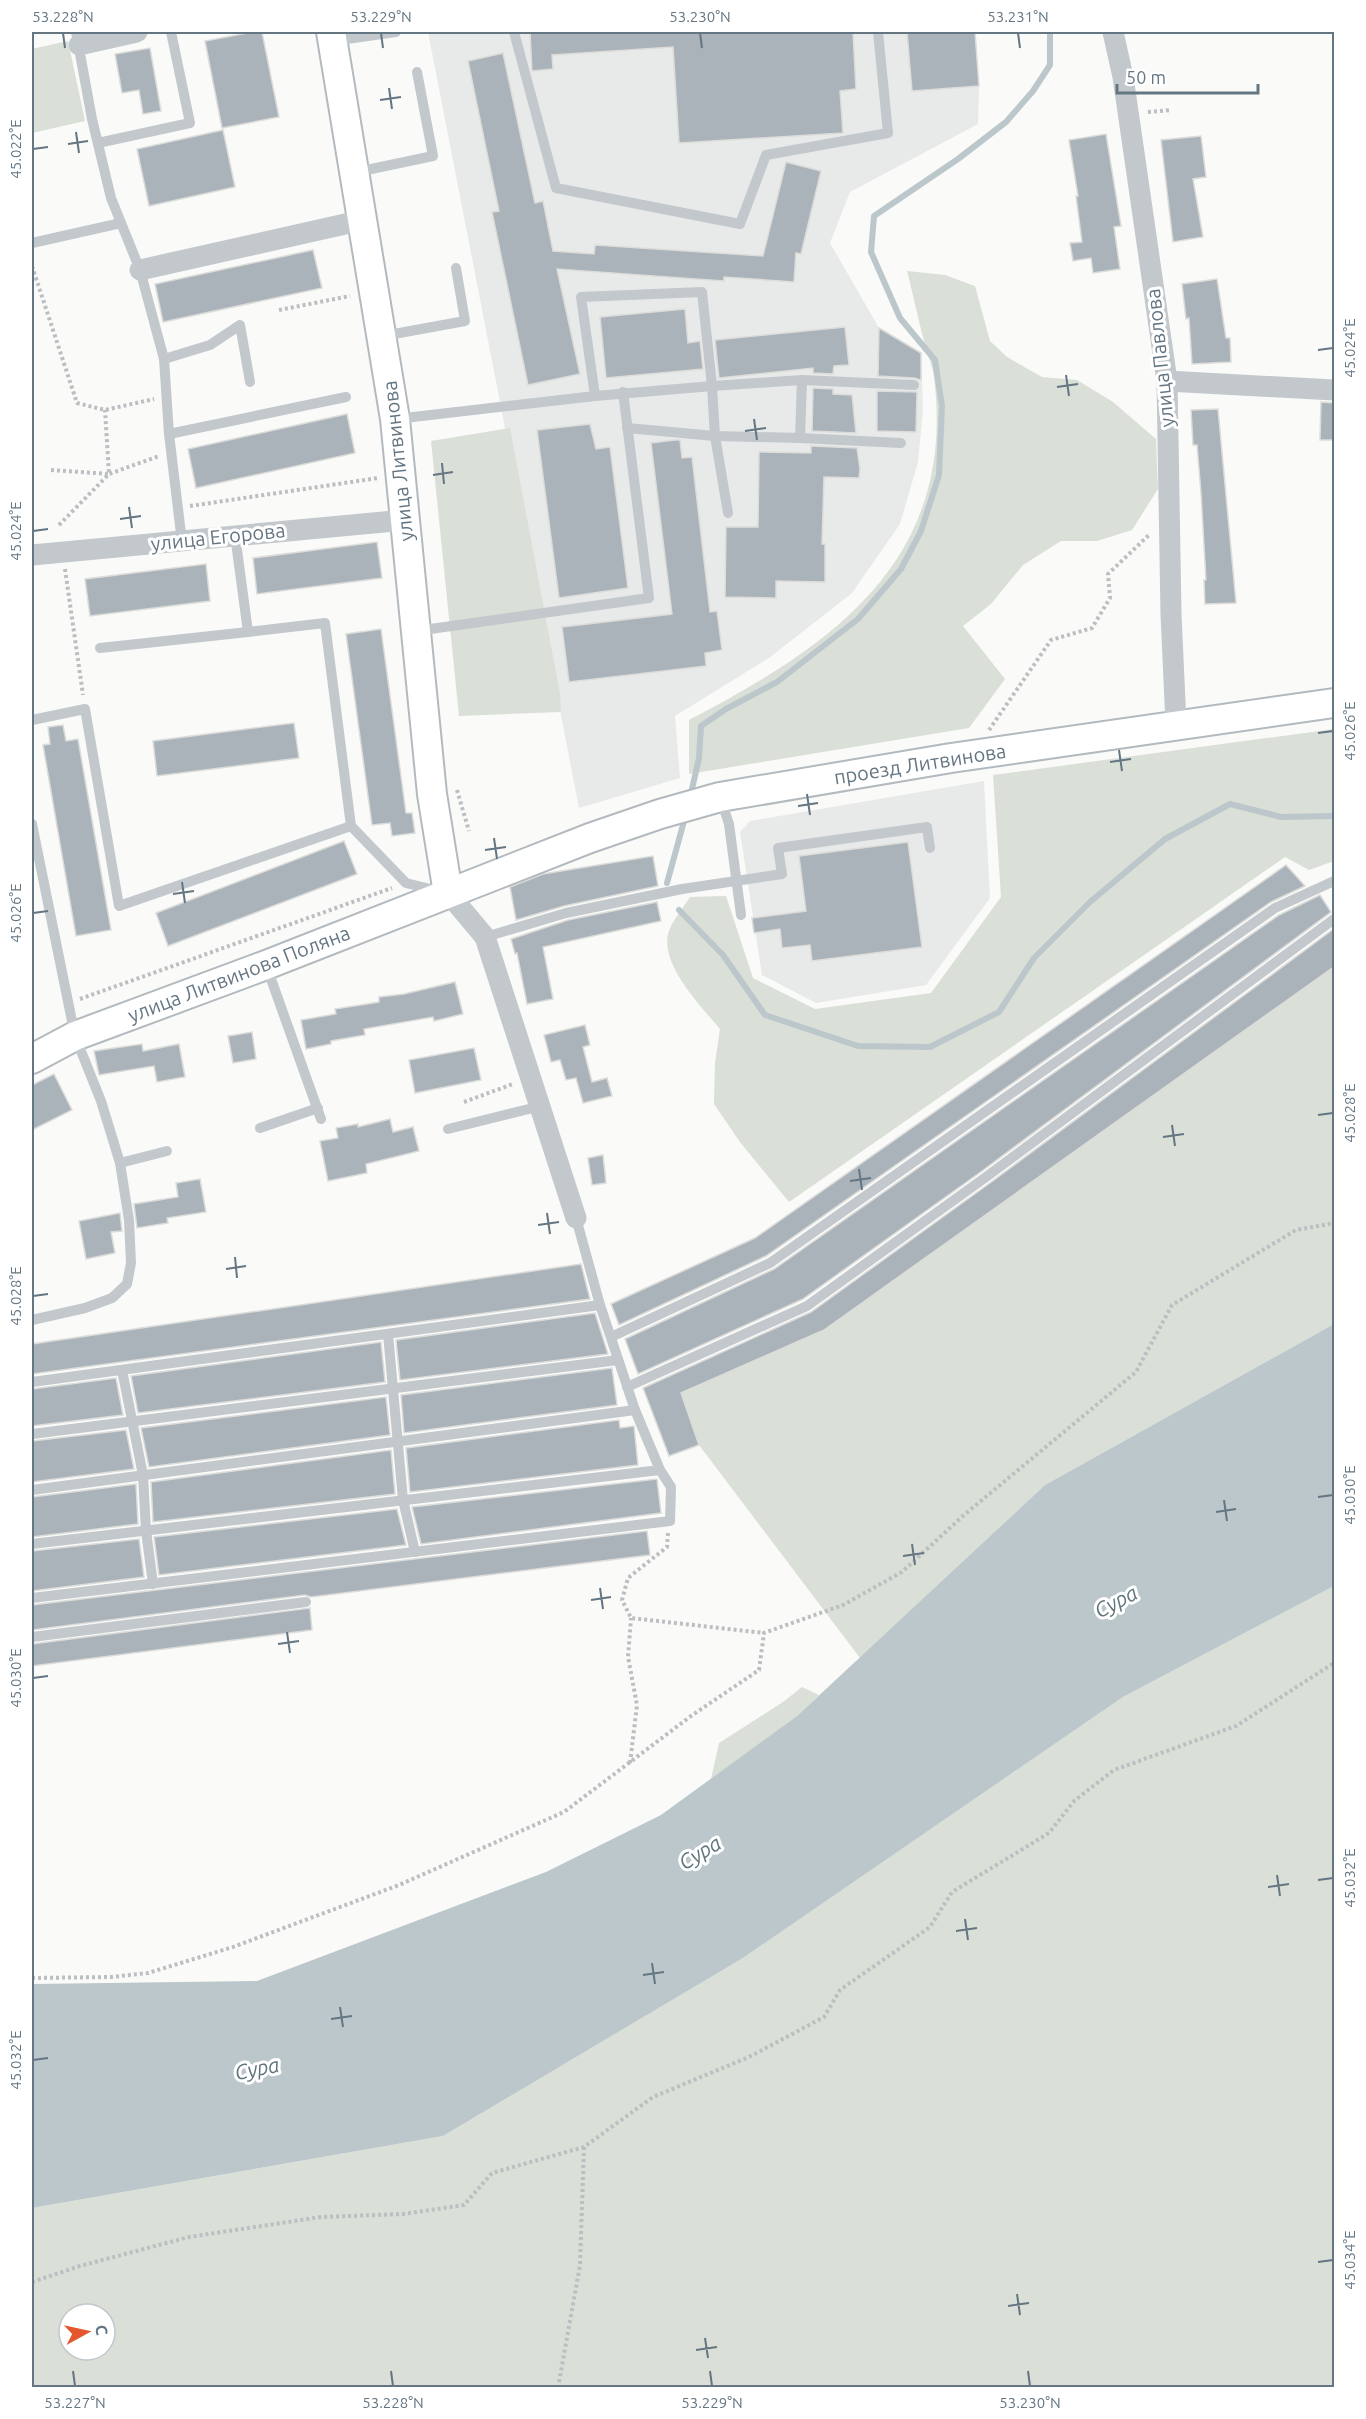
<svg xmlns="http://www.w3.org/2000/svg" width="1366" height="2419" viewBox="0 0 1366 2419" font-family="Ubuntu,sans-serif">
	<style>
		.built { fill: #e8e9e9 }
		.green { fill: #dadfd7; fill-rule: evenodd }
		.water { fill: #bbc7cb }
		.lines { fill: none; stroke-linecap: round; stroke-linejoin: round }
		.stream { stroke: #bbc7cb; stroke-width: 6 }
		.building { fill: #aab3b9; stroke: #dcdcda; stroke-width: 1.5 }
		.secondary-casing { stroke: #b3babf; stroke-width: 32 }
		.path { stroke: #bbbfc2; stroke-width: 4; stroke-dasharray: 3 3; stroke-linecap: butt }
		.service { stroke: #c3c8cc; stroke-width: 10 }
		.minor { stroke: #c3c8cc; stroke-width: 21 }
		.secondary { stroke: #fff; stroke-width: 28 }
		.ticks { fill: none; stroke: #657683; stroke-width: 2 }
		.labels { text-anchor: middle; stroke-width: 6; stroke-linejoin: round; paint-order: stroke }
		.street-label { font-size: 20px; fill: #657683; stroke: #fff }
		.water-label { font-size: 21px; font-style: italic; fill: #60757c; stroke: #fff }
		.neatline { fill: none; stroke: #657683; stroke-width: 2 }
		.ticks-label { font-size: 15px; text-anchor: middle; fill: #657683 }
	</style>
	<rect width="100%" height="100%" fill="#fafaf8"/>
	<!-- built -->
	<g class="built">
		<polygon points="428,32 975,32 979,86 978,124 850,192 830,243 879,328 921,353 923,410 918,462 900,524 852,593 769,658 675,716 680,778 579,808"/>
		<polygon points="984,781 990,898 926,985 816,1003 762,975 740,832 750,821"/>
	</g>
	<!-- green -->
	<g class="green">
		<polygon points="68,41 85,121 32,133 32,49"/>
		<path d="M907 271 945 275 975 286 990 341 1007 357 1042 377 1077 380 1113 402 1156 439 1158 489 1132 530 1097 541H1061L1023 565 991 604 963 626 1005 679 969 728 689 774V720C833 645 957 560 934 377 933 368 929 359 927 351 919 324 914 298 907 271Z"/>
		<polygon points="510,428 560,694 561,712 459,716 431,441"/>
		<path d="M1334 729V861L1309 870 1285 857 789 1202 740 1142 714 1104 715 1063 720 1029C701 1006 661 966 668 934 671 922 683 908 690 897L726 896 753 978 815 1009 931 993 1001 897 993 775Z"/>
		<polygon points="1334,966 1334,1324 1045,1485 860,1658 699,1445 681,1393 824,1330"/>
		<path d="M1334 1586V2387L1057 2388V2385L999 2388H32V2208L443 2136 743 1958 1123 1697ZM69 2314H105V2350H69Z"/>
		<polygon points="802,1687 819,1695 797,1716 711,1779 719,1743 783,1702"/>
	</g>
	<!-- water -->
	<polygon class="water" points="1334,1324 1334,1586 1123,1697 743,1958 443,2136 32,2208 32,1984 257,1981 546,1872 661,1815 797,1716 1045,1485"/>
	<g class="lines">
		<!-- stream -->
		<g class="stream">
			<polyline points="690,798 699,758 701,726 726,709 777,682 858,619 901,569 921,531 939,475 942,406 935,360 900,318 871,252 874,216 958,159 1006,122 1033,91 1050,65 1050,32"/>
			<polyline points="667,883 686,814"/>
			<polyline points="679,910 723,955 765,1015 858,1046 930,1047 999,1012 1034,958 1090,902 1165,839 1230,804 1281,817 1334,816"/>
		</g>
	</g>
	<!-- building -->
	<g class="building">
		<polygon points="253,32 262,32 279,117 222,128 205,41"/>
		<polygon points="530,32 853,32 856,89 840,91 843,133 679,143 673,47 552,55 553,69 532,71"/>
		<polygon points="907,32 975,32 979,86 912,91"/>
		<polygon points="150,48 161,111 143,114 139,90 122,93 115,54"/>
		<polygon points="503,53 535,203 543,201 553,251 594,254 595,245 763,256 786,162 821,171 801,254 796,253 794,282 724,277 724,281 557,269 580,374 528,385 492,212 499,211 468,61"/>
		<polygon points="223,130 235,187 149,206 137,149"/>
		<polygon points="1106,134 1121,226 1114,227 1120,269 1093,273 1091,258 1073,261 1070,243 1082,242 1076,196 1078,196 1069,140"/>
		<polygon points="1201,136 1206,177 1193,179 1203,237 1173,242 1161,140"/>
		<polygon points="313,250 322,288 163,322 155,284"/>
		<polygon points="1217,279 1226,338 1230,338 1231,362 1192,364 1189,318 1186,319 1182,284"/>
		<polygon points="685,309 688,343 700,341 703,369 606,378 600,317"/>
		<polygon points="845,327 849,365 834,366 833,374 813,373 813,368 719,378 715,340"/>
		<polygon points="879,328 921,353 921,380 914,378 878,376"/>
		<polygon points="813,388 833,389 833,394 852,395 856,433 812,431"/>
		<polygon points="877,391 917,392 916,432 877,431"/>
		<polygon points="1321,402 1335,403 1335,440 1320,440"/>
		<polygon points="1218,409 1236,603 1205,604 1204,580 1206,580 1201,493 1197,445 1193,445 1191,410"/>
		<polygon points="347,414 355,453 196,488 188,449"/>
		<polygon points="590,424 596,449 610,447 628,588 559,598 537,430"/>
		<polygon points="675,440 680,440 682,458 692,457 710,612 717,611 722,650 705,653 706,666 569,682 562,627 672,614 651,443"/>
		<polygon points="811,446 857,448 860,469 859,478 824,477 822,544 825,544 825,582 776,581 776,598 725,597 726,527 758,527 759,452 811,453"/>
		<polygon points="377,542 382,578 257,594 253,558"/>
		<polygon points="206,564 210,601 90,616 85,579"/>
		<polygon points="381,629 406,813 412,813 415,833 392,836 390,823 372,825 346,634"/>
		<polygon points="294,723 299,758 157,776 153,741"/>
		<polygon points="63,725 66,741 78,739 111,930 76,936 43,745 50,744 48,727"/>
		<polygon points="344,841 357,874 168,946 156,913"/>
		<polygon points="908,842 922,947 812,961 810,945 782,948 780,929 754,933 752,918 806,911 799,856"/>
		<polygon points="653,856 658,886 564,906 516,920 510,887 543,874"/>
		<polygon points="1286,865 1305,886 1271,902 766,1256 619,1325 611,1304 755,1238"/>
		<polygon points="1320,895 1331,912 982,1171 803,1299 638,1374 625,1339 774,1269 1279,915"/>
		<polygon points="657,902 661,921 543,947 553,999 527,1004 517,953 515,954 511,939 568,920"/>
		<polygon points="1335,928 1335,966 824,1330 681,1393 699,1445 669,1456 643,1388 811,1312 990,1183"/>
		<polygon points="455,982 463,1014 434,1021 433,1017 364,1029 365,1035 331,1041 331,1044 306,1049 301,1020 336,1014 335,1009 379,1002 379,997 404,994"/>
		<polygon points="585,1025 590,1045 583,1047 592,1082 607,1078 612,1096 583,1103 576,1078 566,1080 560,1060 551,1062 544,1035"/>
		<polygon points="252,1032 256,1059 233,1063 228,1036"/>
		<polygon points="142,1044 143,1051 179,1044 185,1077 157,1082 154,1066 99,1075 94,1051"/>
		<polygon points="474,1048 481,1080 415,1093 409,1060"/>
		<polygon points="54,1074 72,1110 32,1130 32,1085"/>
		<polygon points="390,1119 393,1132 413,1127 419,1151 366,1164 367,1173 328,1181 320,1141 338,1138 336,1128 358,1124 358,1127"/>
		<polygon points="603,1155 606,1183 592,1185 588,1158"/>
		<polygon points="200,1179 206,1212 167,1218 168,1223 137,1228 134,1204 178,1197 176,1183"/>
		<polygon points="120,1213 122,1231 111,1232 115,1253 86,1259 79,1221"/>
		<polygon points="581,1264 590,1299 32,1374 32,1344"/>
		<polygon points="595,1313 608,1354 400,1380 396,1340"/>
		<polygon points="381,1342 385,1382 138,1413 131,1376"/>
		<polygon points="612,1368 617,1405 404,1433 401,1395"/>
		<polygon points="116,1378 123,1415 32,1426 32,1389"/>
		<polygon points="386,1397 390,1435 149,1467 141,1428"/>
		<polygon points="619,1420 620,1428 634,1426 638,1465 410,1492 406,1448"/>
		<polygon points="126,1430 134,1469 32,1482 32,1441"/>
		<polygon points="391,1450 395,1494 153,1522 151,1482"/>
		<polygon points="657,1479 661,1513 421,1544 412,1507"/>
		<polygon points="136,1484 138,1524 32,1537 32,1497"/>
		<polygon points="397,1509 406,1545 159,1575 154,1537"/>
		<polygon points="647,1531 650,1555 311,1597 305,1595 32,1630 32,1605"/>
		<polygon points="139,1539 144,1577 32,1591 32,1551"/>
		<polygon points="310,1608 312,1630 32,1666 32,1644"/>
	</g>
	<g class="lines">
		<defs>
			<g id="secondary">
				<polyline points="331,32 395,419 432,794 448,893"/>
				<polyline points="32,1059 75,1036 266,965 590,838 660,814 720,797 951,758 1334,703"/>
			</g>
		</defs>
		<!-- secondary casing -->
		<use href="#secondary" class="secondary-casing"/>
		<!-- path -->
		<g class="path">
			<polyline points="1148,112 1171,110"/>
			<polyline points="32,266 77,403 105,410 154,399"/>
			<polyline points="279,310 350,296"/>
			<polyline points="51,470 109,474 105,410"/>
			<polyline points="190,506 378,478"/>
			<polyline points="59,525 109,474 159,456"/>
			<polyline points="65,569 83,695"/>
			<polyline points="989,730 1051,640 1092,628 1110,598 1108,574 1150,534"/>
			<polyline points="457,790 469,831"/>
			<polyline points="80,999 392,888"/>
			<polyline points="464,1102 513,1084"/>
			<polyline points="668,1533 667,1547 628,1578 622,1600 631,1618 764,1633"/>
			<polyline points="630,1763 637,1705 628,1657 631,1618"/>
			<polyline points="32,1978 111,1977 148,1973 233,1947 399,1885 564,1812 691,1716 759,1670 764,1633 843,1605 902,1572 964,1515 1136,1372 1172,1305 1296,1230 1334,1223"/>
			<polyline points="32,2282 80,2266 189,2237 321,2217 403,2214 464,2205 492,2173 584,2147 653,2097 749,2057 824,2017 840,1990 930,1927 952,1892 1049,1833 1074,1801 1114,1770 1236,1726 1334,1663"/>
			<polyline points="558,2388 580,2265 584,2147"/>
		</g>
		<!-- service -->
		<g class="service">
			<polyline points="76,32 92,119 111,198 140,270 164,359"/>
			<polyline points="514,32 556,188 740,224 766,155 888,133 878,32"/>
			<polyline points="333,41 396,32"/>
			<polyline points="98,143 190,123 171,32"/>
			<polyline points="357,172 433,156 417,72"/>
			<polyline points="32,243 121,223"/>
			<polyline points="383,336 465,321 456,268"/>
			<polyline points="250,382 240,325 210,345 164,359 169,434 346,397"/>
			<polyline points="396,419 595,396 581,297 702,292 712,386 595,396"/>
			<polyline points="627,428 715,436 800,438 802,380 914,385"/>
			<polyline points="169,434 182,542"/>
			<polyline points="800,438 901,443"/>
			<polyline points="728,513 715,436 712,386 802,380"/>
			<polyline points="235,535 248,632 325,623 351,826 406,883 438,891"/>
			<polyline points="416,631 649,598 623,392"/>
			<polyline points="100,648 248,632"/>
			<polyline points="32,720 85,709 119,906 351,826"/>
			<polyline points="720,797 729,824 741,915"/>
			<polyline points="32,824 75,1036 101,1101 120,1163 129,1220 131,1263 127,1284 112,1298 85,1308 32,1320"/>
			<polyline points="485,937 566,913 682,889 782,874 778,848 927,827 930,848"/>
			<polyline points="266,965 321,1119"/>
			<polyline points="260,1128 318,1108"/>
			<polyline points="448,1129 541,1106"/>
			<polyline points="120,1163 167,1151"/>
			<polyline points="388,1334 403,1500 415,1552"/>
			<polyline points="611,1337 770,1263 1275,908 1334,881"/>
			<polyline points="122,1370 143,1475 146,1531 153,1584"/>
			<polyline points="32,1382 600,1305"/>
			<polyline points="627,1387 807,1306 986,1177 1334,919"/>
			<polyline points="32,1434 618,1360"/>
			<polyline points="32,1490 635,1410"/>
			<polyline points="32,1544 660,1470"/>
			<polyline points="32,1598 670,1521 671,1487 660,1470 635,1410 600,1305 576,1218"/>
			<polyline points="32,1637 306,1602"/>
		</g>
		<!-- minor -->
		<g class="minor">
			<polyline points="1113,32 1123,77 1167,381 1171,614 1176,724"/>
			<polyline points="79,45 137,32"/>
			<polyline points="140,270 363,220"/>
			<polyline points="1167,381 1334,390"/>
			<polyline points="32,555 405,520"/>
			<polyline points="448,893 485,937 576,1218"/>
		</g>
		<!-- secondary -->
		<use href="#secondary" class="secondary"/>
	</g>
	<!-- ticks -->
	<path class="ticks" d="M63 33 65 48M381 33 383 48M700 33 702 48M1018 33 1020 48M389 88 392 109M380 100 401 97M76 132 79 153M68 144 88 141M33 149 48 147M1318 350 1333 348M1066 375 1069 396M1057 387 1078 384M754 419 757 440M745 431 766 428M442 463 444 484M433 475 453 472M129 507 132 528M120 519 141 516M33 531 48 529M1318 733 1333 731M1119 750 1122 771M1110 762 1131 759M807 794 810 815M798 806 818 803M494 838 497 859M485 850 506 847M182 882 185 903M173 894 194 891M33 913 48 911M1318 1115 1333 1113M1172 1125 1175 1146M1163 1137 1184 1134M859 1169 862 1190M850 1181 871 1178M547 1213 550 1234M538 1225 559 1222M235 1257 237 1278M226 1269 246 1266M33 1296 48 1294M1318 1497 1333 1495M1224 1500 1227 1521M1216 1512 1236 1509M912 1544 915 1565M903 1556 924 1553M600 1588 603 1609M591 1600 611 1597M287 1632 290 1653M278 1644 299 1641M33 1678 48 1676M1277 1875 1280 1896M1318 1880 1333 1878M1268 1887 1289 1884M965 1919 968 1940M956 1931 977 1928M652 1963 655 1984M643 1975 664 1972M340 2007 343 2027M331 2019 352 2016M33 2060 48 2058M1318 2262 1333 2260M1017 2294 1020 2315M1008 2306 1029 2303M705 2338 708 2358M696 2350 717 2347M73 2371 75 2386M391 2371 393 2386M710 2371 712 2386M1028 2371 1030 2386"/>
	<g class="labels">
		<!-- street labels -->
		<g class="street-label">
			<text transform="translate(1160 358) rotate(-96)" y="7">улица Павлова</text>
			<text transform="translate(398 461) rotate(-96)" y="7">улица Литвинова</text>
			<text transform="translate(218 537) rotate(-6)" y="7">улица Егорова</text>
			<text transform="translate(920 764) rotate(-9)" y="7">проезд Литвинова</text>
			<text transform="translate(239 974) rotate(-21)" y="7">улица Литвинова Поляна</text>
		</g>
		<!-- water labels -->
		<g class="water-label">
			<text transform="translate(1116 1602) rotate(-28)" y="7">Сура</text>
			<text transform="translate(700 1853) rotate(-31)" y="7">Сура</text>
			<text transform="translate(257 2069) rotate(-11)" y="7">Сура</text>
		</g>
	</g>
	<!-- border -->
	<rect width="1366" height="2419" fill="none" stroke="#ffffff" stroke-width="66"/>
	<!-- north arrow -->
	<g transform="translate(87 2332) rotate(82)"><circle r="28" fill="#ffffff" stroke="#c1c8cd" stroke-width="1.5"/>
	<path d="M0-4.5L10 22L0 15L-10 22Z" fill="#e4572e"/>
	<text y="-9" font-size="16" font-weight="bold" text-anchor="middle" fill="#657683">С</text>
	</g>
	<!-- scale -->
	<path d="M1117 84v9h141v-9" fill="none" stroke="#657683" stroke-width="3"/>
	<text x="1126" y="84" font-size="18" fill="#657683" stroke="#ffffff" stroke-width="4.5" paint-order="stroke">50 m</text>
	<rect x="33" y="33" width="1300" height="2353" class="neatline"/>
	<g class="ticks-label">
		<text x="63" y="22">53.228°N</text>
		<text x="381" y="22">53.229°N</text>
		<text x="700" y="22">53.230°N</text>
		<text x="1018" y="22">53.231°N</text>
		<text transform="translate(16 149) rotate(-90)" y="5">45.022°E</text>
		<text transform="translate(1350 348) rotate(-90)" y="5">45.024°E</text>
		<text transform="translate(16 531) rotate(-90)" y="5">45.024°E</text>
		<text transform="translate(1350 731) rotate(-90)" y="5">45.026°E</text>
		<text transform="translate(16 913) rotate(-90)" y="5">45.026°E</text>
		<text transform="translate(1350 1113) rotate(-90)" y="5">45.028°E</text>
		<text transform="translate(16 1296) rotate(-90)" y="5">45.028°E</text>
		<text transform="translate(1350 1495) rotate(-90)" y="5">45.030°E</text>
		<text transform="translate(16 1678) rotate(-90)" y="5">45.030°E</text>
		<text transform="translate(1350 1878) rotate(-90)" y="5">45.032°E</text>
		<text transform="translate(16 2060) rotate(-90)" y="5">45.032°E</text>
		<text transform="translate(1350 2260) rotate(-90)" y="5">45.034°E</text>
		<text x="75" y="2408">53.227°N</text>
		<text x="393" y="2408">53.228°N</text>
		<text x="712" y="2408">53.229°N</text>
		<text x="1030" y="2408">53.230°N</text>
	</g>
</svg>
